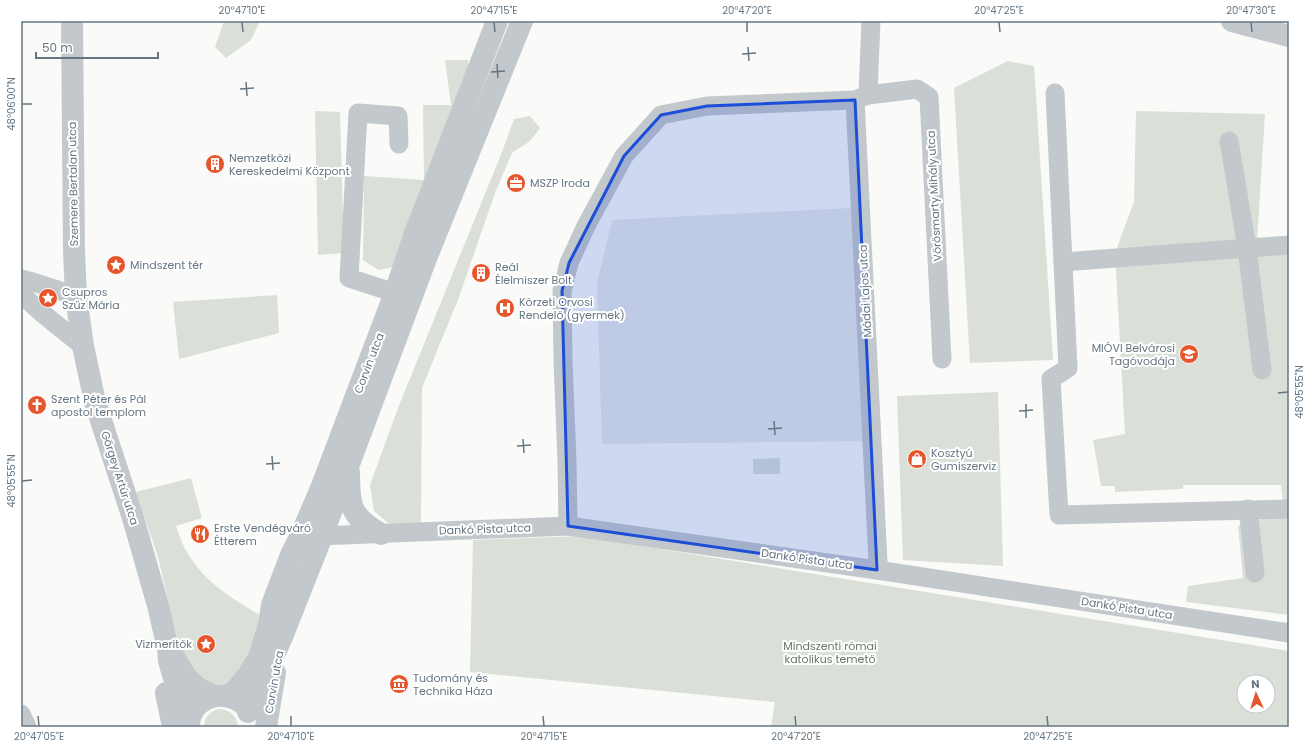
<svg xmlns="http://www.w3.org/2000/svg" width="1310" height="748" viewBox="0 0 1310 748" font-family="Poppins,sans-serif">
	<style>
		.built { fill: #e8e9e9 }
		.green { fill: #dadfd7; fill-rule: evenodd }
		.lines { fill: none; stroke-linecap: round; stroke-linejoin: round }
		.minor { stroke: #c3c8cc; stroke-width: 19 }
		.tertiary { stroke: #c3c8cc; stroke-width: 22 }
		.marked { fill: #1d4ed8; fill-opacity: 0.2; stroke: #1d4ed8; stroke-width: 3; stroke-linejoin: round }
		.ticks { fill: none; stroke: #657683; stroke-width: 1.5 }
		.labels { text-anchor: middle; stroke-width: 4; stroke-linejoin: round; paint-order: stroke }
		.poi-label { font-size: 11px; fill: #657683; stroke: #fff; text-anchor: start }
		.street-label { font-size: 11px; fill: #657683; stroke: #fff }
		.park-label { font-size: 11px; fill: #687a64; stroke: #fff }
		.neatline { fill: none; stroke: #657683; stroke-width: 1.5 }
		.ticks-label { font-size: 10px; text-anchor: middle; fill: #657683 }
	</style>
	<rect width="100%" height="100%" fill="#fafaf8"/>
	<!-- built -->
	<polygon class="built" points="851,208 869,441 602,444 597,284 612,220"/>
	<!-- green -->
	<g class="green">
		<polygon points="224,21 260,21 251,40 226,58 215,47"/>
		<polygon points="445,60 468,60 468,77 400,266 379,270 363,260 364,176 424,180 423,105 451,105"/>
		<polygon points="1008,61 1034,66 1053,360 970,363 954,88"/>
		<polygon points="315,111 340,112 344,253 318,255"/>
		<polygon points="1136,111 1265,114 1257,242 1289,248 1289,615 1186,602 1188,586 1243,578 1238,526 1284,513 1281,485 1183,485 1183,489 1115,492 1115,486 1101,486 1093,440 1125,434 1115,253 1134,202"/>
		<polygon points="530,116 540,128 530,141 512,153 495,193 459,297 422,388 421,523 410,526 388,523 374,511 370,485 398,408 502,152 514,119"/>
		<polygon points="277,295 279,333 179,359 173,302"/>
		<polygon points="998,392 1003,566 903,560 897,396"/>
		<polygon points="780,458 780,474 753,474 753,459"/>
		<path d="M191 478 202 518 176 526C179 533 181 541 185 549 203 581 229 597 260 615L250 668 233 683 212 690 186 669 174 626 158 557 136 492Z"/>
		<path d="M580 536 1289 651V727H771L775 702 470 672 473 540ZM1244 682H1268V706H1244Z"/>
		<path d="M218 709C229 709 237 715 238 727H204C204 718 209 712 218 709Z"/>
	</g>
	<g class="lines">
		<!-- minor -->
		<g class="minor">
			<polyline points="1055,93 1068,368 1051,379 1059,515 1289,509"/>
			<polyline points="868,95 917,89 929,97 942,359"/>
			<polyline points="855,100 878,562 877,570"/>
			<polyline points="1229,141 1247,248 1262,370"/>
			<polyline points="1063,262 1289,245"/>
			<polyline points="21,279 33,282 76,296"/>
			<polyline points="395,293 349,278 358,113 398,116 399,144"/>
			<polyline points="21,294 42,313 83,346"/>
			<polyline points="1248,509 1255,573"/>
			<polyline points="568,526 567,461 563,361 562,291 569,263 586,226 624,156 661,115 707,106 855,100 868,95 871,21"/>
			<polyline points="309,536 344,535 568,526 877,570 1289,633"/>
			<polyline points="21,714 27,727"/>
		</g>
		<!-- tertiary -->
		<g class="tertiary">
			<polyline points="72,21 74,252 76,296 83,346 95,402 133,518 159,609 168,649 169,661 179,695 189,723"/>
			<polyline points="1232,21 1289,36"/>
			<path d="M349 473C349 507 351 517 381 534"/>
			<polyline points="174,657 186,677 198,688 214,696"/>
			<polyline points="166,693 173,727"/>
			<polyline points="228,696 236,690 249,674 259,657 269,625 272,605 291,555 301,535 322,486 395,293 414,236 497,21"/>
			<polyline points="248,712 282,637 322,536 427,256 522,21"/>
			<path d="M189 727C188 701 220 687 240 702"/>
			<polyline points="266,727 275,673"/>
		</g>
	</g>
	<!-- marked area -->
	<path class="marked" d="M855 100 877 570 568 526 562 291 569 263 624 156 661 115 707 106Z"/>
	<!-- ticks -->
	<path class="ticks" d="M242 22 243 32M494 22 495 32M747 22V32M999 22 1000 32M1251 22 1252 32M748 47 749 61M742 54 756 53M497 64 498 78M491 72 505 71M246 82 247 96M240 89 254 88M22 104H32M1278 393 1288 392M1026 404V418M1019 411 1033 410M774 421 775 435M768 429 782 428M523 439 524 453M517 446 531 445M272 456 273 470M266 464 280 463M22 481 32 480M38 716 39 726M291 716V726M543 716 544 726M795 716 796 726M1047 716 1048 726"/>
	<!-- icons -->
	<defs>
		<symbol id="building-disc" viewBox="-11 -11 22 22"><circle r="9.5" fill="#e6552c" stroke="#fff"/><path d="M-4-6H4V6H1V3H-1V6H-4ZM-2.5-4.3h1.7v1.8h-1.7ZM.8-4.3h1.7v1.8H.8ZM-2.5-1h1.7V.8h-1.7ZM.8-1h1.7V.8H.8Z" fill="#fff"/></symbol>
		<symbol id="office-disc" viewBox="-11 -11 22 22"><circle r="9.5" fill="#e6552c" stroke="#fff"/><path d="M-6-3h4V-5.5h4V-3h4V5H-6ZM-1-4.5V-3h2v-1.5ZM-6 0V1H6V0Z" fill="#fff"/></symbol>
		<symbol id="sight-disc" viewBox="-11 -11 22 22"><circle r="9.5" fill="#e6552c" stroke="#fff"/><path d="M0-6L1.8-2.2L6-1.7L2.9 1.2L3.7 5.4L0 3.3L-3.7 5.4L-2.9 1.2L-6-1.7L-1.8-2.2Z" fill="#fff"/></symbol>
		<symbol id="hospital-disc" viewBox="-11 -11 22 22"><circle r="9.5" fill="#e6552c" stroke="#fff"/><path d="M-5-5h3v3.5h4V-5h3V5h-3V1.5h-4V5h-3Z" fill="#fff"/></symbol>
		<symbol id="school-disc" viewBox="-11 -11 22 22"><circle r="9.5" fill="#e6552c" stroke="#fff"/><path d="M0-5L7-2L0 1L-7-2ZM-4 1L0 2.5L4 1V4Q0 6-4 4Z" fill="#fff"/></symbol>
		<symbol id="church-disc" viewBox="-11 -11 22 22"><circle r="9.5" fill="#e6552c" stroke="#fff"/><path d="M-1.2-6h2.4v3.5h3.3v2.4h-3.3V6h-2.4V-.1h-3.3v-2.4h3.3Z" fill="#fff"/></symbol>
		<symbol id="shop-disc" viewBox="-11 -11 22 22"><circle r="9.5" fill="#e6552c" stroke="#fff"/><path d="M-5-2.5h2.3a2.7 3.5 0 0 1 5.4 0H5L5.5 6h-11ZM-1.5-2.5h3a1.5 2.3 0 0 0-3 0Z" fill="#fff"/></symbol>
		<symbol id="restaurant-disc" viewBox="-11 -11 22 22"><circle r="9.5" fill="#e6552c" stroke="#fff"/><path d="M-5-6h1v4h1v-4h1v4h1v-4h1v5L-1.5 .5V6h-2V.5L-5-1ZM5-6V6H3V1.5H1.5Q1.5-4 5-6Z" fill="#fff"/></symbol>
		<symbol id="museum-disc" viewBox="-11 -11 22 22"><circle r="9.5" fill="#e6552c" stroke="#fff"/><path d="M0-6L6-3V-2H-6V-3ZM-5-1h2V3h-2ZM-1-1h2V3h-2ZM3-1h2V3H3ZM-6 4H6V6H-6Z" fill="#fff"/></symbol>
	</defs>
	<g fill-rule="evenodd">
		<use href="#building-disc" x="204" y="153" width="22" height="22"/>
		<use href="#office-disc" x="505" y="172" width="22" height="22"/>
		<use href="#sight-disc" x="105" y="254" width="22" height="22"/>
		<use href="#building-disc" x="470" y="262" width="22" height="22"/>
		<use href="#sight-disc" x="37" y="287" width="22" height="22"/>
		<use href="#hospital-disc" x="494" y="297" width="22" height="22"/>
		<use href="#school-disc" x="1178" y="343" width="22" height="22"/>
		<use href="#church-disc" x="26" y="394" width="22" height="22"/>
		<use href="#shop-disc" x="906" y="448" width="22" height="22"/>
		<use href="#restaurant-disc" x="189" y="523" width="22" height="22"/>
		<use href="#sight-disc" x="195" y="633" width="22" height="22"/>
		<use href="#museum-disc" x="388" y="673" width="22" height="22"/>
	</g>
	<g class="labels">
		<!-- poi labels -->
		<g class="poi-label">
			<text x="229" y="162">Nemzetközi<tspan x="229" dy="13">Kereskedelmi Központ</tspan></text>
			<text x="530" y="187">MSZP Iroda</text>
			<text x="130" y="269">Mindszent tér</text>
			<text x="495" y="271">Reál<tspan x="495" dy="13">Élelmiszer Bolt</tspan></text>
			<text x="62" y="296">Csupros<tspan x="62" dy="13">Szűz Mária</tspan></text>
			<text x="519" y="306">Körzeti Orvosi<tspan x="519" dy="13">Rendelő (gyermek)</tspan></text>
			<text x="1175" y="352" text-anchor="end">MIÓVI Belvárosi<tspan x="1175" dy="13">Tagóvodája</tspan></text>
			<text x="51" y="403">Szent Péter és Pál<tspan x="51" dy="13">apostol templom</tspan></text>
			<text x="931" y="457">Kosztyú<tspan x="931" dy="13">Gumiszerviz</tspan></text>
			<text x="214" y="532">Erste Vendégváró<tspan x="214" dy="13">Étterem</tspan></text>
			<text x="192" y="648" text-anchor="end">Vízmerítők</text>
			<text x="413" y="682">Tudomány és<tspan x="413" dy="13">Technika Háza</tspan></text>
		</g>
		<!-- street labels -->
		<g class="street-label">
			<text transform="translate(73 184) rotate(-91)" y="4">Szemere Bertalan utca</text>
			<text transform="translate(934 196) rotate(-93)" y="4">Vörösmarty Mihály utca</text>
			<text transform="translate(865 291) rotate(-93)" y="4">Mádai Lajos utca</text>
			<text transform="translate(369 363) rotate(-69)" y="4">Corvin utca</text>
			<text transform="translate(120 478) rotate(72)" y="4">Görgey Artúr utca</text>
			<text transform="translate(485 529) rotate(-2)" y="4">Dankó Pista utca</text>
			<text transform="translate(807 559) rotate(8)" y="4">Dankó Pista utca</text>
			<text transform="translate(1127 608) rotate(9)" y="4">Dankó Pista utca</text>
			<text transform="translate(274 682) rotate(-80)" y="4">Corvin utca</text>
		</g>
		<!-- park labels -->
		<g class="park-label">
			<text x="830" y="650">Mindszenti római<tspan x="830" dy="13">katolikus temető</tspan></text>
		</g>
	</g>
	<!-- border -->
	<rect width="1310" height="748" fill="none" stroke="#ffffff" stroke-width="44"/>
	<!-- north arrow -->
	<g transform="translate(1256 694) rotate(356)"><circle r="19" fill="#ffffff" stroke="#c1c8cd"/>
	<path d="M0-3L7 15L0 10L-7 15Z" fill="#e6552c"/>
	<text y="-6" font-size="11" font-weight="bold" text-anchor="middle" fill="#657683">N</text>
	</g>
	<!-- scale -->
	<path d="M36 52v6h122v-6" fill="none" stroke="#657683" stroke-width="2"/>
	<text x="42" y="52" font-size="12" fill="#657683" stroke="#ffffff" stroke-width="3" paint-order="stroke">50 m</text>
	<rect x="22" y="22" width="1266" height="704" class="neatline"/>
	<g class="ticks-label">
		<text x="242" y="14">20°47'10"E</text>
		<text x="494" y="14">20°47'15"E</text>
		<text x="747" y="14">20°47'20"E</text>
		<text x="999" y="14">20°47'25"E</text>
		<text x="1251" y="14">20°47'30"E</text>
		<text transform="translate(11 104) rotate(-90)" y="4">48°06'00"N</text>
		<text transform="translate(1299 392) rotate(-90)" y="4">48°05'55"N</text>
		<text transform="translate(11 481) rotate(-90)" y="4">48°05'55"N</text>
		<text x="39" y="740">20°47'05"E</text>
		<text x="291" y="740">20°47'10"E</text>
		<text x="544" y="740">20°47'15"E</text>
		<text x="796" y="740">20°47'20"E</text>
		<text x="1048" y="740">20°47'25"E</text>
	</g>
</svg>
